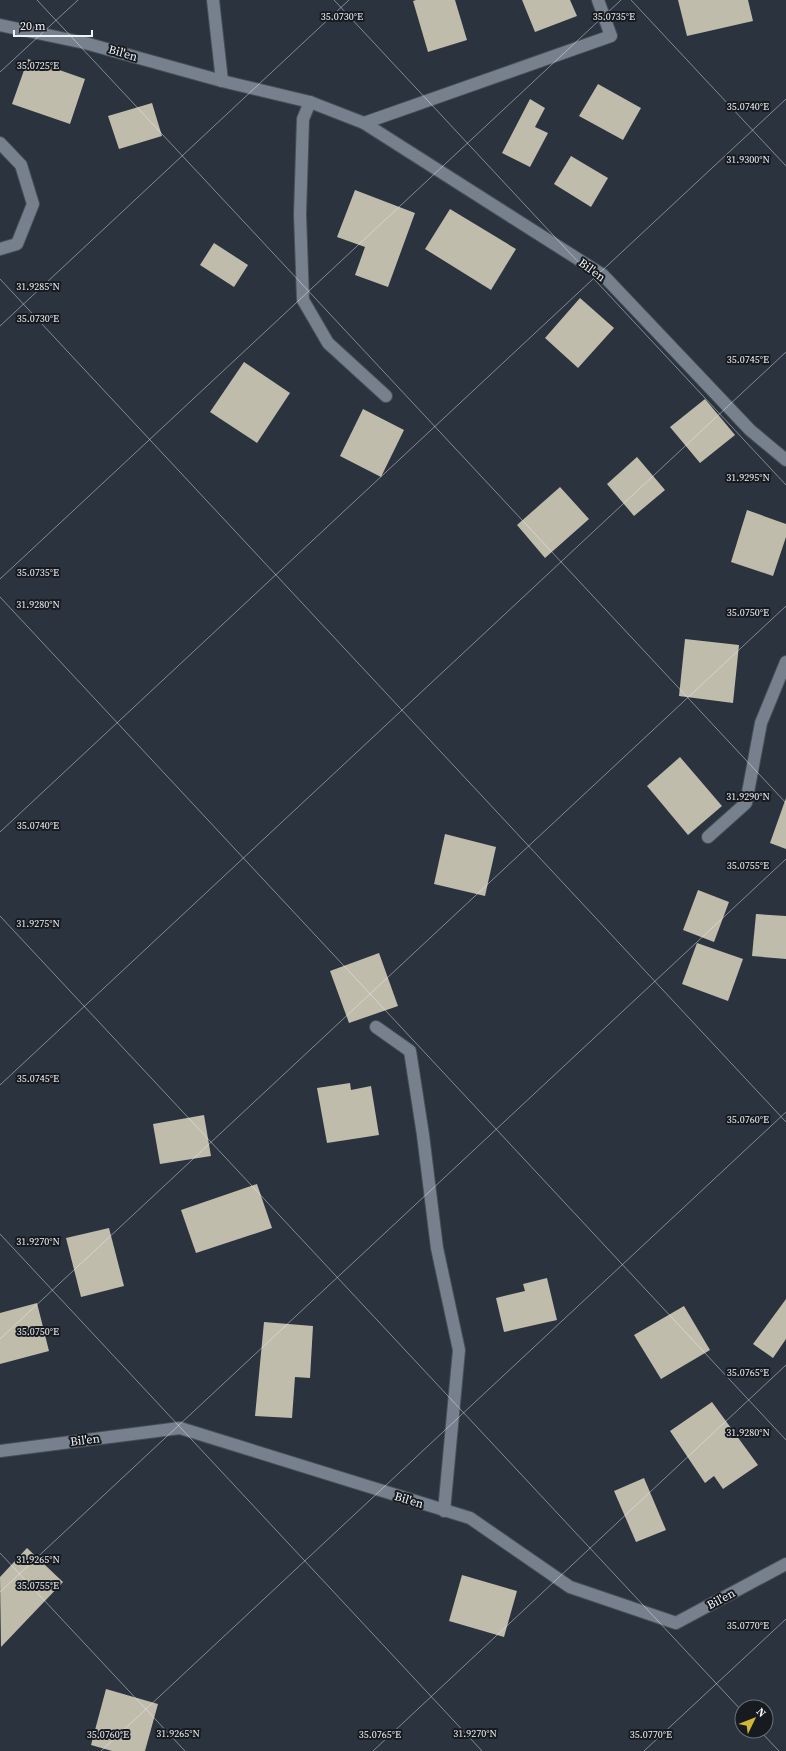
<svg xmlns="http://www.w3.org/2000/svg" width="786" height="1751" viewBox="0 0 786 1751" font-family="'Source Serif 4',serif">
	<style>
		.building { fill: #bfbcac }
		.lines { fill: none; stroke-linecap: round; stroke-linejoin: round }
		.minor-casing { stroke: #474f57; stroke-width: 14 }
		.minor { stroke: #77808d; stroke-width: 12 }
		.ticks { fill: none; stroke: #edf3fa; stroke-width: 1; stroke-opacity: 0.45 }
		.labels { text-anchor: middle; stroke-width: 4; stroke-linejoin: round; paint-order: stroke }
		.street-label { font-size: 12px; fill: #edf3fa; stroke: #171a1f }
		.ticks-label { font-size: 10px; text-anchor: middle; fill: #edf3fa; stroke: #171a1f; stroke-width: 4; stroke-linejoin: round; paint-order: stroke }
	</style>
	<rect width="100%" height="100%" fill="#2b333e"/>
	<!-- building -->
	<g class="building">
		<polygon points="416,0 455,0 467,40 428,52 413,1"/>
		<polygon points="522,0 570,0 577,16 535,32"/>
		<polygon points="678,0 748,0 753,21 687,36"/>
		<polygon points="28,59 85,79 70,124 12,104"/>
		<polygon points="598,84 641,108 623,140 579,116"/>
		<polygon points="530,99 545,108 535,127 548,133 530,167 502,153"/>
		<polygon points="152,103 162,136 119,149 108,116"/>
		<polygon points="571,156 608,178 591,207 554,184"/>
		<polygon points="355,190 415,213 388,287 355,275 365,247 337,237"/>
		<polygon points="450,209 516,249 491,290 425,249"/>
		<polygon points="214,243 248,265 234,287 200,265"/>
		<polygon points="580,298 614,328 578,368 545,338"/>
		<polygon points="244,362 290,393 257,443 210,412"/>
		<polygon points="705,399 735,435 700,463 670,427"/>
		<polygon points="363,409 404,430 381,477 340,456"/>
		<polygon points="637,457 665,490 634,516 607,484"/>
		<polygon points="560,487 589,519 545,558 517,525"/>
		<polygon points="747,510 786,524 786,537 773,576 731,562"/>
		<polygon points="685,639 739,645 733,703 679,696"/>
		<polygon points="680,757 722,806 688,835 647,786"/>
		<polygon points="786,798 786,849 770,843"/>
		<polygon points="445,834 496,847 485,896 434,884"/>
		<polygon points="698,890 729,902 714,942 683,930"/>
		<polygon points="756,914 786,916 786,959 752,956"/>
		<polygon points="697,943 743,959 728,1001 682,984"/>
		<polygon points="379,953 398,1006 349,1023 330,971"/>
		<polygon points="350,1083 351,1090 371,1086 379,1135 327,1143 317,1088"/>
		<polygon points="204,1115 211,1156 160,1164 153,1124"/>
		<polygon points="257,1184 272,1228 196,1253 181,1210"/>
		<polygon points="109,1228 124,1286 81,1297 66,1238"/>
		<polygon points="547,1278 557,1320 504,1332 496,1298 525,1291 523,1284"/>
		<polygon points="786,1299 786,1339 773,1358 753,1344"/>
		<polygon points="37,1303 49,1351 0,1364 0,1313"/>
		<polygon points="684,1306 710,1350 661,1379 634,1335"/>
		<polygon points="264,1322 313,1326 310,1378 295,1377 292,1418 255,1416"/>
		<polygon points="712,1402 758,1465 723,1489 714,1476 705,1483 670,1431"/>
		<polygon points="644,1478 666,1530 636,1542 614,1491"/>
		<polygon points="27,1548 63,1582 1,1647 0,1577"/>
		<polygon points="462,1575 517,1591 504,1637 449,1621"/>
		<polygon points="106,1689 158,1704 145,1751 112,1751 91,1745"/>
	</g>
	<g class="lines">
		<defs>
			<g id="minor">
				<polyline points="213,0 222,81"/>
				<polyline points="0,25 85,43 222,81 310,102 364,123 603,275 750,430 786,460"/>
				<polyline points="310,102 303,119 300,214 303,300 328,343 386,396"/>
				<polyline points="364,123 611,36 598,0"/>
				<polyline points="0,143 21,165 33,204 17,244 0,249"/>
				<polyline points="708,837 746,803 761,723 786,662"/>
				<polyline points="376,1027 410,1051 423,1135 437,1248 459,1350 444,1511"/>
				<polyline points="0,1451 180,1428 470,1518 570,1587 676,1623 786,1564"/>
			</g>
		</defs>
		<!-- minor casing -->
		<use href="#minor" class="minor-casing"/>
		<!-- minor -->
		<use href="#minor" class="minor"/>
	</g>
	<!-- ticks -->
	<path class="ticks" d="M37 0 786 803M334 0 786 485M631 0 786 166M0 72 78 0M0 279 786 1122M0 326 349 0M0 579 621 0M0 597 786 1440M0 832 786 99M0 916 742 1711M0 1085 786 352M0 1234 482 1751M0 1339 786 606M0 1553 185 1751M0 1592 786 859M760 1731 779 1751M101 1751 786 1112M373 1751 786 1365M644 1751 786 1619"/>
	<g class="labels">
		<!-- street labels -->
		<g class="street-label">
			<text transform="translate(123 53) rotate(16)" y="4">Bil'en</text>
			<text transform="translate(592 270) rotate(36)" y="4">Bil'en</text>
			<text transform="translate(85 1440) rotate(-7)" y="4">Bil'en</text>
			<text transform="translate(409 1500) rotate(17)" y="4">Bil'en</text>
			<text transform="translate(721 1599) rotate(-28)" y="4">Bil'en</text>
		</g>
	</g>
	<g class="ticks-label">
		<text x="342" y="20">35.0730°E</text>
		<text x="614" y="20">35.0735°E</text>
		<text x="38" y="69">35.0725°E</text>
		<text x="748" y="110">35.0740°E</text>
		<text x="748" y="163">31.9300°N</text>
		<text x="38" y="290">31.9285°N</text>
		<text x="38" y="322">35.0730°E</text>
		<text x="748" y="363">35.0745°E</text>
		<text x="748" y="481">31.9295°N</text>
		<text x="38" y="576">35.0735°E</text>
		<text x="38" y="608">31.9280°N</text>
		<text x="748" y="616">35.0750°E</text>
		<text x="748" y="800">31.9290°N</text>
		<text x="38" y="829">35.0740°E</text>
		<text x="748" y="869">35.0755°E</text>
		<text x="38" y="927">31.9275°N</text>
		<text x="38" y="1082">35.0745°E</text>
		<text x="748" y="1123">35.0760°E</text>
		<text x="38" y="1245">31.9270°N</text>
		<text x="38" y="1335">35.0750°E</text>
		<text x="748" y="1376">35.0765°E</text>
		<text x="748" y="1436">31.9280°N</text>
		<text x="38" y="1563">31.9265°N</text>
		<text x="38" y="1589">35.0755°E</text>
		<text x="748" y="1629">35.0770°E</text>
		<text x="178" y="1737">31.9265°N</text>
		<text x="475" y="1737">31.9270°N</text>
		<text x="108" y="1738">35.0760°E</text>
		<text x="380" y="1738">35.0765°E</text>
		<text x="651" y="1738">35.0770°E</text>
	</g>
	<!-- north arrow -->
	<g transform="translate(754 1719) rotate(47)"><circle r="19" fill="#171a1f" stroke="#6d7177"/>
	<path d="M0-3L7 15L0 10L-7 15Z" fill="#d1b736"/>
	<text y="-6" font-size="11" font-weight="bold" text-anchor="middle" fill="#edf3fa">N</text>
	</g>
	<!-- scale -->
	<path d="M14 30v6h78v-6" fill="none" stroke="#edf3fa" stroke-width="2"/>
	<text x="20" y="30" font-size="12" fill="#edf3fa" stroke="#171a1f" stroke-width="3" paint-order="stroke">20 m</text>
</svg>
